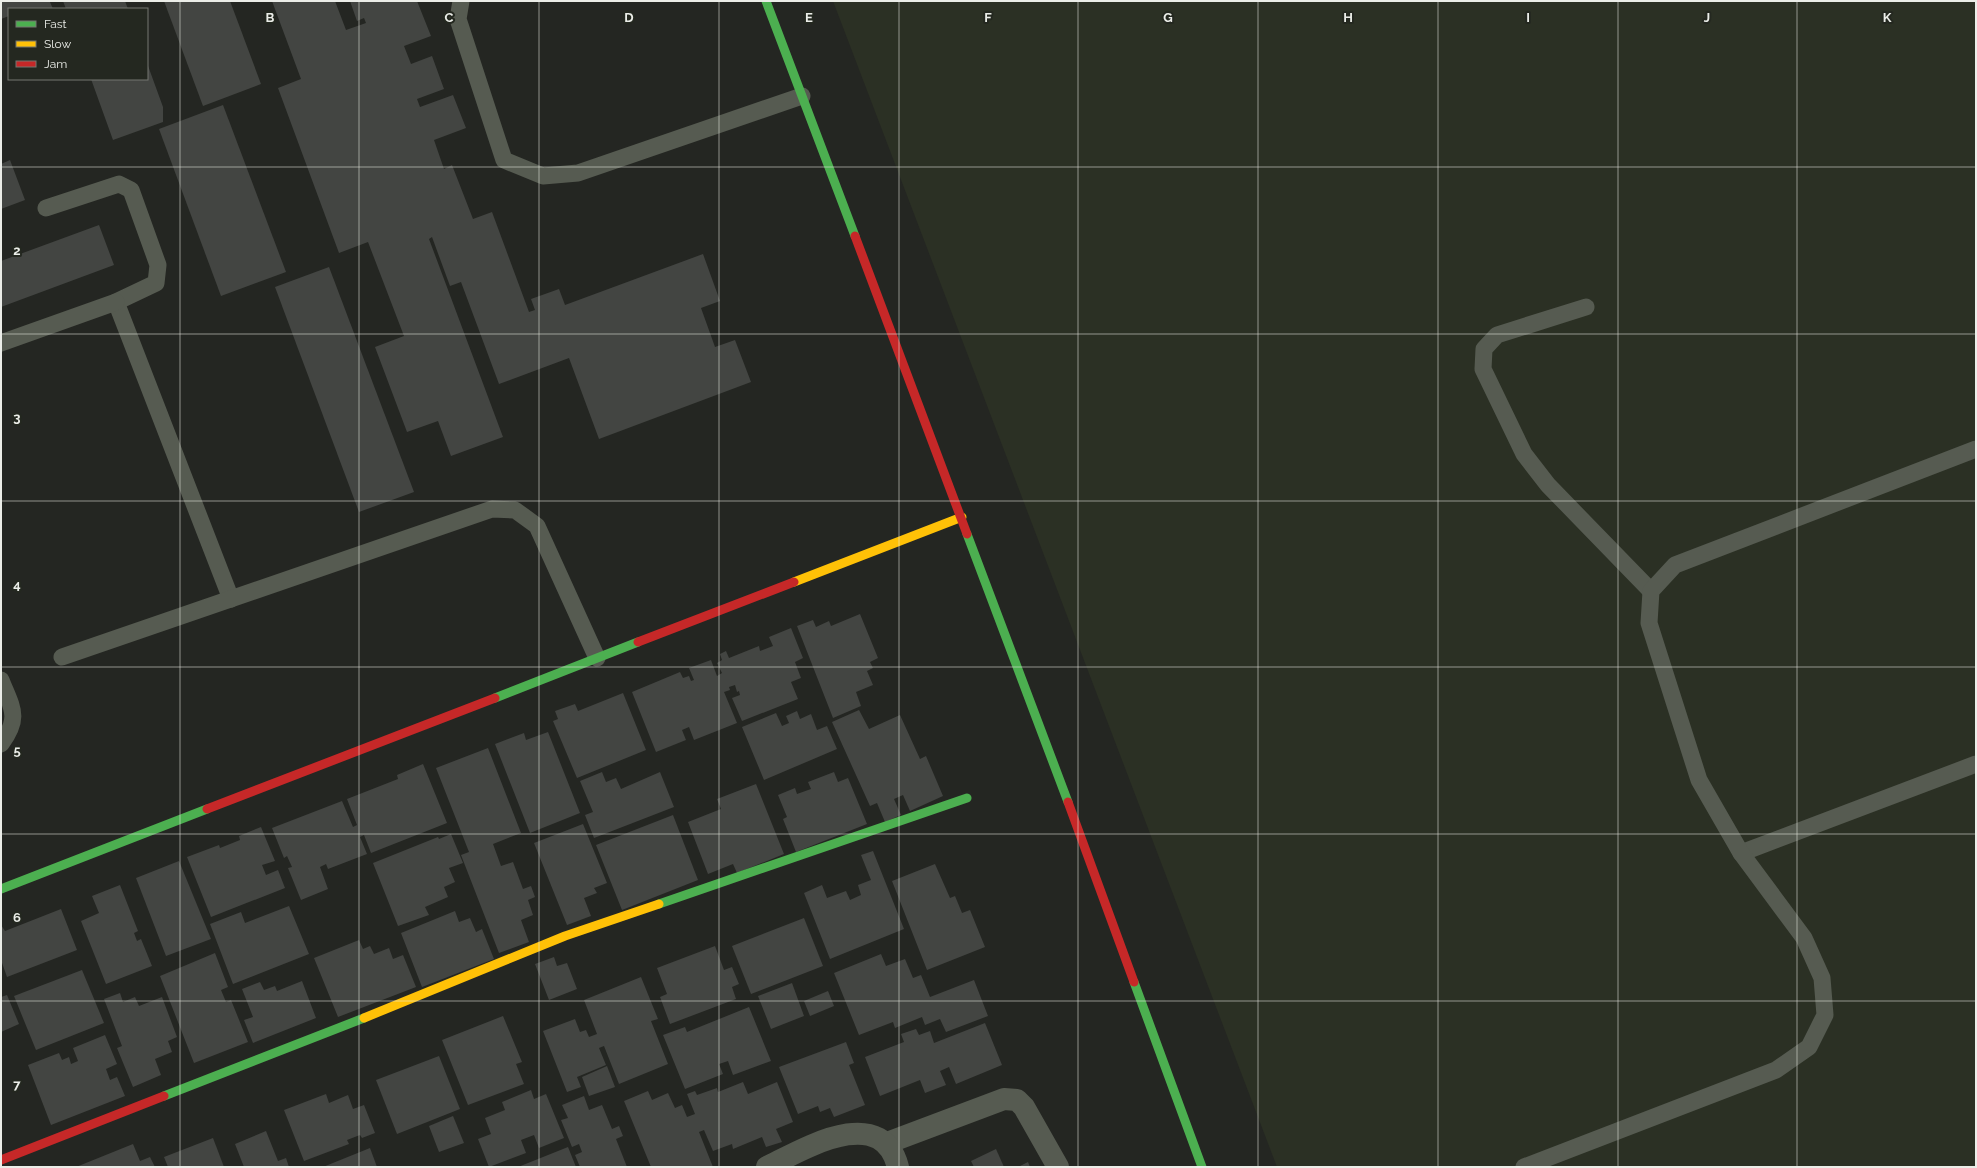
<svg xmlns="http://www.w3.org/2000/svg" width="1977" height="1168" viewBox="0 0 1977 1168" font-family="Raleway,sans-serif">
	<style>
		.built { fill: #2b3024 }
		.building { fill: #434542 }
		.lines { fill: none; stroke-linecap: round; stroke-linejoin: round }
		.lane { stroke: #565b51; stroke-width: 17 }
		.street { stroke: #565b51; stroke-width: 22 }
		.fast { stroke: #4caf50; stroke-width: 9 }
		.slow { stroke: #ffc107; stroke-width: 9 }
		.jam { stroke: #c62828; stroke-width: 9 }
		.grid { fill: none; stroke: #ebede8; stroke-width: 1; stroke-opacity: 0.55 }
		.grid-label { font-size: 13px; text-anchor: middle; font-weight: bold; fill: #ebede8; stroke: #242820; stroke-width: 4; stroke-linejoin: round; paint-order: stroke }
	</style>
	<rect width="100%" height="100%" fill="#242622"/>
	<!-- built -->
	<polygon class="built" points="833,1 1976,1 1976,1167 1277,1167"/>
	<!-- building -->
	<g class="building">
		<polygon points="1,1 53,1 50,2 53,9 9,9 9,16 1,19"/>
		<polygon points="63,1 125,1 128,9 66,9"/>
		<polygon points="164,1 230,1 261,84 203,106"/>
		<polygon points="272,1 335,1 346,30 366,23 364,18 357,21 350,1 417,1 431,36 404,46 411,64 432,56 444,89 417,99 420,107 453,95 466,128 434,140 444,169 452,165 473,219 492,212 529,312 535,310 531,299 559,289 565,305 703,254 720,301 701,308 715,347 735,340 751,382 599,439 569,358 499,384 461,282 450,286 432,237 429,239 503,437 451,456 438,421 407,432 375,347 404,336 368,242 339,253 278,88 301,79"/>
		<polygon points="147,63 163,107 163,122 113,140 91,79 147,79"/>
		<polygon points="223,105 286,272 221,296 159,129"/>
		<polygon points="10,160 25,200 1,209 1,164"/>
		<polygon points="99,225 114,265 1,307 1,261"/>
		<polygon points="329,267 414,492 359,512 275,287"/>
		<polygon points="860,614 878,658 870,662 873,668 867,671 873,685 856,692 861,706 833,718 797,626 813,620 816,627 829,621 831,626"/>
		<polygon points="791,628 803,658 795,662 801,678 791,682 798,699 742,721 732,698 740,695 739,691 737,692 735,685 729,687 730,690 724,692 737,723 694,740 689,727 682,730 686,740 656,752 632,692 680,672 683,678 689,676 691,681 694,680 689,668 711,660 717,676 722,673 717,663 722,660 720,654 726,651 729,658 759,646 760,651 773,646 769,637"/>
		<polygon points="623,693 646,750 577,778 553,721 558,719 555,711 575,704 578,711"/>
		<polygon points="859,710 869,729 900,715 920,759 926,756 943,796 910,811 903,795 894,799 901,815 885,822 877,803 870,806 832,722"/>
		<polygon points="797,711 800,719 811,714 817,730 827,726 837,749 764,780 742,727 776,713 782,726 789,723 786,716"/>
		<polygon points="548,732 580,813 530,833 495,744 524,733 526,740"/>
		<polygon points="488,748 521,833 493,844 501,866 513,862 523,889 531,886 535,897 528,900 533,915 521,920 529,942 499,953 461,855 469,852 436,768"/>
		<polygon points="423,764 447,823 371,853 364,835 360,837 367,854 328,869 326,864 320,867 328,889 301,900 288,868 292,867 287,856 284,858 272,828 342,801 353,827 357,825 347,799 398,779 397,775"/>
		<polygon points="602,772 606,782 616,778 621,789 660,772 674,807 594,838 585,815 593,812 580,781"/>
		<polygon points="834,772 838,782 848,778 867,824 796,852 783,819 787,817 778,795 795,788 797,794 811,789 808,782"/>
		<polygon points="756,784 784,854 737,873 733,864 708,874 688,822 721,809 717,799"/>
		<polygon points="673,815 698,880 622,910 596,845"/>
		<polygon points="583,824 607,883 594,888 597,893 584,898 591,916 567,925 534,843"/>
		<polygon points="261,827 275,861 262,865 266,875 278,870 285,888 211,917 187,857 219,845 220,848 240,840 239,836"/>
		<polygon points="451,834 463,863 449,868 455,882 444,887 448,897 425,907 429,915 398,926 373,863 438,837 439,839"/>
		<polygon points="873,851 904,929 830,959 804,893 822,885 827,898 846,891 850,900 861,895 858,885 871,880 861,855"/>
		<polygon points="179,861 211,939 166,956 136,878"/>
		<polygon points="935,864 950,898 955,896 962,913 970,910 985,947 927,970 892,881"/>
		<polygon points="120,885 138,931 134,933 137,941 141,939 152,966 106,984 81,921 99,913 92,896"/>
		<polygon points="289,906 309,954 233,984 210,924 241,912 245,923"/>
		<polygon points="61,909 77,950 7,977 1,960 1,925 5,931"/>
		<polygon points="455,911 459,922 470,918 476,932 482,929 494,959 422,987 401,933"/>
		<polygon points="804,918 823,966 751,994 732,946"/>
		<polygon points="359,940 363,949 370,946 374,954 389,948 393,959 403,955 416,987 338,1017 314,958"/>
		<polygon points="715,946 724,970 732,967 739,984 732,987 736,999 670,1024 660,997 667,994 657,968"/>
		<polygon points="215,953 228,987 221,990 226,1002 231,1000 248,1042 194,1063 160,976"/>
		<polygon points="881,954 886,966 905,959 913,978 921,975 930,997 974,980 988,1016 946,1032 940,1019 925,1025 922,1017 895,1028 893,1022 859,1035 834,973"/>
		<polygon points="554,957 557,966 567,963 577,989 549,1000 535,964"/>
		<polygon points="82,970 104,1023 36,1050 14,996"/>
		<polygon points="641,977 658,1019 651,1021 668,1064 619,1084 604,1046 599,1048 606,1065 577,1077 581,1087 567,1092 543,1031 575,1019 580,1032 586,1030 589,1037 597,1034 584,1000"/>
		<polygon points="302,981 316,1018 253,1043 244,1020 253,1017 242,989 260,982 264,990 275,986 277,991"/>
		<polygon points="792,983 804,1016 771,1029 758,996"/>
		<polygon points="828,991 834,1006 810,1016 804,1001"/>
		<polygon points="120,993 123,1002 135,997 139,1006 162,997 177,1037 168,1041 172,1052 155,1059 161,1075 133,1087 117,1048 122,1046 104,999"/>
		<polygon points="7,995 19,1024 1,1032 1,997"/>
		<polygon points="749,1007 771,1061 733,1075 728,1061 719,1064 723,1074 685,1089 663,1035 685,1027 687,1032"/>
		<polygon points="503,1016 522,1062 516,1064 524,1084 468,1105 442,1040"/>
		<polygon points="985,1023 1002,1065 956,1084 949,1067 940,1071 946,1085 925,1093 920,1080 880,1096 865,1057 904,1042 901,1034 916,1029 919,1035 930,1031 934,1043"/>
		<polygon points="105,1035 117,1064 106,1069 110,1080 117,1077 125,1096 51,1125 28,1065 59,1053 62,1060 69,1057 71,1064 78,1061 73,1048"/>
		<polygon points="846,1042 854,1063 849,1065 865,1105 834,1117 830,1108 820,1112 818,1106 798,1114 779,1067"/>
		<polygon points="439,1056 460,1109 397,1134 376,1080"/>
		<polygon points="607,1066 615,1087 589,1096 582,1077"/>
		<polygon points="743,1082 748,1094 777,1082 793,1122 776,1129 782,1142 766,1147 762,1137 733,1149 732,1144 713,1151 704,1130 699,1132 713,1167 651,1167 624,1101 648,1091 652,1100 668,1093 675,1108 682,1105 687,1117 695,1114 687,1094 695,1091 697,1095 717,1088 718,1092"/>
		<polygon points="531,1090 534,1099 546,1094 564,1138 539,1148 534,1135 521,1140 526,1153 489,1167 478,1139 491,1134 485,1118 505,1110 502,1102"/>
		<polygon points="326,1094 329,1103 348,1095 353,1109 364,1105 375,1133 362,1138 360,1135 347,1140 349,1144 304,1161 284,1110"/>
		<polygon points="584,1096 589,1110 602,1105 612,1129 619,1126 623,1136 616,1139 627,1167 580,1167 575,1155 582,1152 579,1144 572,1147 561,1120 568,1118 562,1105"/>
		<polygon points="453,1116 464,1143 439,1152 429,1126"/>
		<polygon points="266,1131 278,1161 286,1158 289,1167 244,1167 235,1144"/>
		<polygon points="213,1138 224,1167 168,1167 164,1157"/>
		<polygon points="133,1144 140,1161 150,1157 155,1167 76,1167"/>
		<polygon points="568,1147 576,1167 518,1167"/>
		<polygon points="370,1148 377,1167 323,1167"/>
		<polygon points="996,1149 1004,1167 974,1167 971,1161"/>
		<polygon points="1028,1162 1030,1167 1018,1167"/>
	</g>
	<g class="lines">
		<!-- lane -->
		<g class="lane">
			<polyline points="461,1 458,19 504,160 543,176 578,173 802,96"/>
			<polyline points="46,208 119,184 131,190 158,265 156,283 116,302 231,599"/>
			<polyline points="1586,307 1497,335 1484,349 1483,369 1524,454 1548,485 1651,591"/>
			<polyline points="1,343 116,302"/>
			<polyline points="62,657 492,509 515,510 537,526 597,658"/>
			<path d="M1 680C12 708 21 717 1 744"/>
			<polyline points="1741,853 1976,764"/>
			<polyline points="1524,1167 1776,1070 1809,1047 1825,1015 1822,978 1804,938 1741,853 1699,780 1649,623 1651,591 1675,565 1976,449"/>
		</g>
		<!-- street -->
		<g class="street">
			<polyline points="887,1143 1004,1099 1017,1100 1024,1107 1058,1167"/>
			<path d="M767 1167C804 1149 881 1102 898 1167"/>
		</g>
		<!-- fast -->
		<g class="fast">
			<polyline points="766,1 855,236"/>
			<polyline points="967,534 1068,802"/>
			<polyline points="495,698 638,642"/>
			<polyline points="1,889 207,809"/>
			<polyline points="659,904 967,798"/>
			<polyline points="1134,982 1202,1167"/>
			<polyline points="164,1096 364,1018"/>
		</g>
		<!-- slow -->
		<g class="slow">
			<polyline points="794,582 962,517"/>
			<polyline points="364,1018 565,936 659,904"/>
		</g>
		<!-- jam -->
		<g class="jam">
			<polyline points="855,236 967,534"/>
			<polyline points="638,642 794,582"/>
			<polyline points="1068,802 1134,982"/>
			<polyline points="207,809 495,698"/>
			<polyline points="1,1160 164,1096"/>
		</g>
	</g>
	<!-- grid -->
	<path class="grid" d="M180 1V1167M359 1V1167M539 1V1167M719 1V1167M899 1V1167M1078 1V1167M1258 1V1167M1438 1V1167M1618 1V1167M1797 1V1167M1 167H1976M1 334H1976M1 501H1976M1 667H1976M1 834H1976M1 1001H1976"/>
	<g class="grid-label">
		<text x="270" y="22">B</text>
		<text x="449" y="22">C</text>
		<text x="629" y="22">D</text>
		<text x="809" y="22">E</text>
		<text x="988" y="22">F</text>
		<text x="1168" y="22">G</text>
		<text x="1348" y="22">H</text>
		<text x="1528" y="22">I</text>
		<text x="1707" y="22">J</text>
		<text x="1887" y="22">K</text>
		<text x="17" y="255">2</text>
		<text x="17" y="422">3</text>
		<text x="17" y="589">4</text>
		<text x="17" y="755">5</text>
		<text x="17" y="922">6</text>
		<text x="17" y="1089">7</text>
	</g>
	<!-- border -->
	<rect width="1977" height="1168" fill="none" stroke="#ebede8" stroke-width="4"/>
	<!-- legend -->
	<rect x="8" y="8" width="140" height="72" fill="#242820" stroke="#747770"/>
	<rect x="16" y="21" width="20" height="6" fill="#4caf50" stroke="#747770"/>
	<text x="44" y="28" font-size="12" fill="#ebede8">Fast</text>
	<rect x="16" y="41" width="20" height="6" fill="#ffc107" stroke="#747770"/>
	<text x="44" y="48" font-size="12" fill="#ebede8">Slow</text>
	<rect x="16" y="61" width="20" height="6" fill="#c62828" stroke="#747770"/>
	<text x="44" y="68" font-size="12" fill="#ebede8">Jam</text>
</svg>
